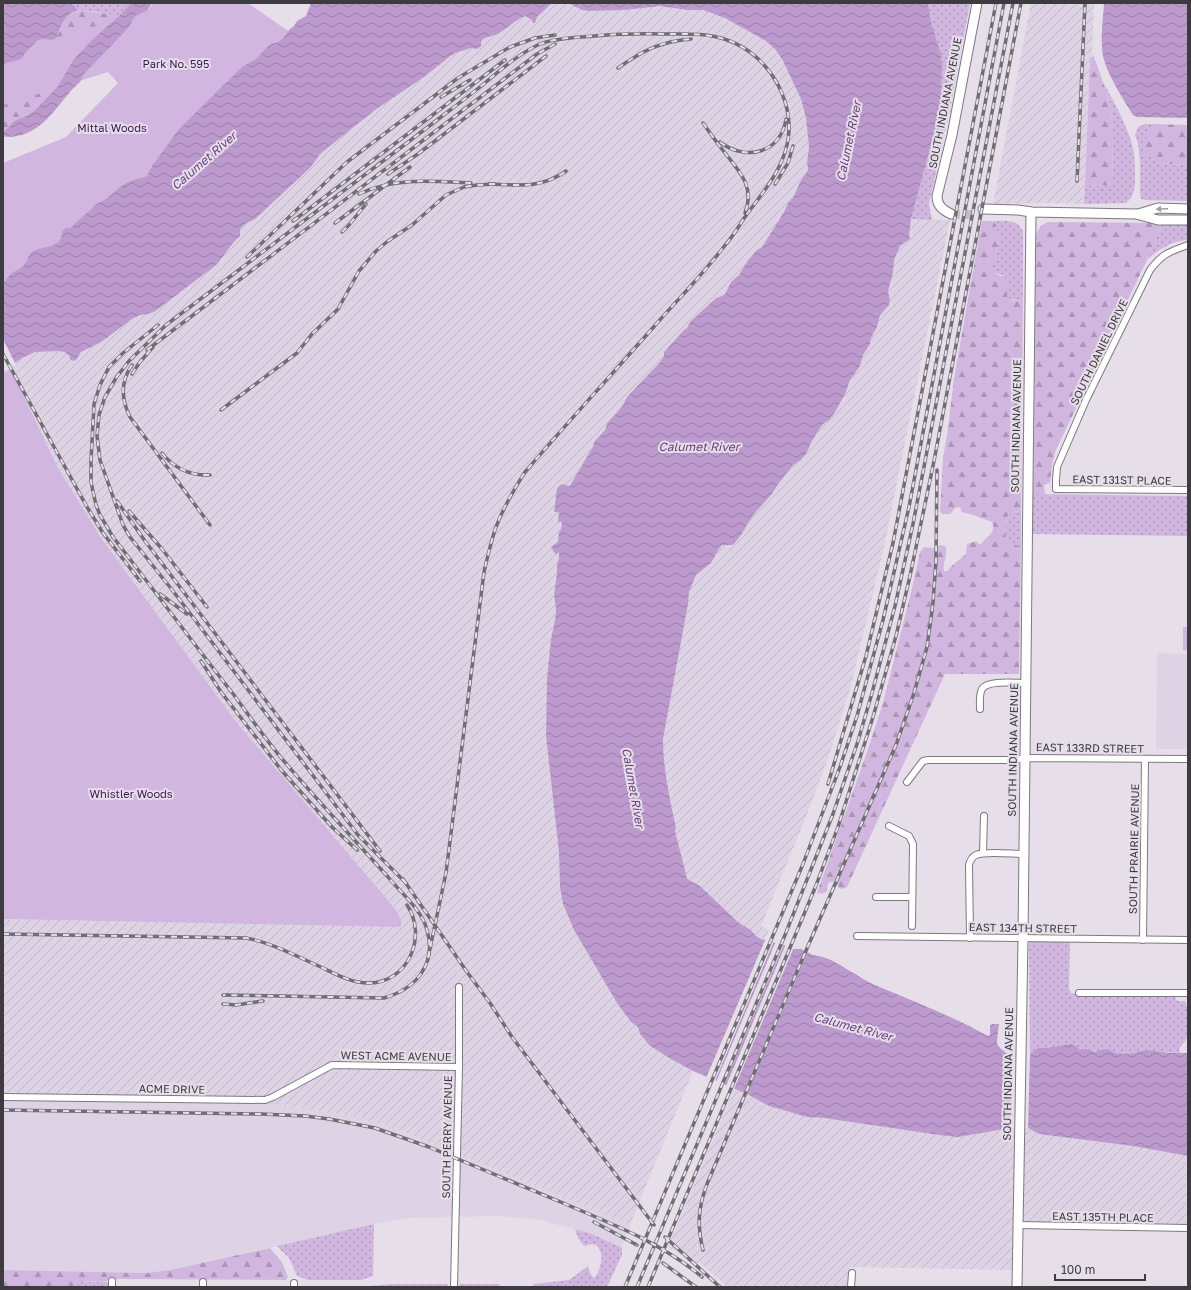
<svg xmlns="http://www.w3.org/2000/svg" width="1191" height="1290" viewBox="0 0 1191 1290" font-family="'Golos Text',sans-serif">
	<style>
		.built { fill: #ded3e5 }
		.industrial { fill: url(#industrial-furrows) }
		.grass { fill: url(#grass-dots) }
		.forest { fill: url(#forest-firs) }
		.park { fill: #d1b7df }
		.water { fill: url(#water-waves) }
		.pier { fill: #e6dfea }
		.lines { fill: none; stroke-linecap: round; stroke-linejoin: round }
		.secondary-tunnel { stroke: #c4bec8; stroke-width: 9; stroke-dasharray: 9 4.5; stroke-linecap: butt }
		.street-casing { stroke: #7e7882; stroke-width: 8 }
		.secondary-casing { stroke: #7e7882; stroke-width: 11 }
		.street { stroke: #fff; stroke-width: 6 }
		.secondary { stroke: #fff; stroke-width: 9 }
		.rail-casing { stroke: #706d73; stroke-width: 3.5 }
		.rail { stroke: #e6dfea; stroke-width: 2; stroke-dasharray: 6; stroke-linecap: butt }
		.oneway { fill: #9e9d9f }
		.labels { text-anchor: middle; stroke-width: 4; stroke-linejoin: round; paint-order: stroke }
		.park-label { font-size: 11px; fill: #401452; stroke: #e6dfea }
		.street-label { font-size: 11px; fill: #3d3b3f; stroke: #e6dfea }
		.water-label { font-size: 12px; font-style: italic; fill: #683d7d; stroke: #e6dfea }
	</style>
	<defs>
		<pattern id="industrial-furrows" width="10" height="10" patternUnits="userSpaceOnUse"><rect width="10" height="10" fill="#ded3e5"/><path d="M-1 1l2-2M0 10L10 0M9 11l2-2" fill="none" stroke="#bfb6c6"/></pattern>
		<pattern id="grass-dots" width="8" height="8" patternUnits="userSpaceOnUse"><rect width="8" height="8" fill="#d1b7df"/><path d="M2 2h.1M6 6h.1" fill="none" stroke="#ab96b6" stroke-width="1.8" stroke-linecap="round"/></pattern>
		<pattern id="forest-firs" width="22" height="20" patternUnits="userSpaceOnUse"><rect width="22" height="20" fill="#d1b7df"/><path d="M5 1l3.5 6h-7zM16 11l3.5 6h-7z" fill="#ab96b6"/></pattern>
		<pattern id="water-waves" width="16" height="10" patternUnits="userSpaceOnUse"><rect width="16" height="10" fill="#bc9acd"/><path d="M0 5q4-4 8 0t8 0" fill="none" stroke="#9a7fa8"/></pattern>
	</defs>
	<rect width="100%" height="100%" fill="#e6dfea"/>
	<!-- built -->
	<g class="built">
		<polygon points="1157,653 1188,654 1188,749 1156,749"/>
		<polygon points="3,1100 273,1104 352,1116 392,1127 630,1225 622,1248 592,1234 540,1220 498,1216 408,1218 374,1224 170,1270 146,1273 3,1270"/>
	</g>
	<!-- industrial -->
	<g class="industrial">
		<polygon points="552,3 568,3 582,10 589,11 625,10 660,6 687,10 703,10 725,18 766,41 775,49 782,59 801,99 806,118 809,147 807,162 808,170 800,182 793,199 788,203 784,212 767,240 762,247 757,250 748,260 739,275 731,282 725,294 722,296 716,298 690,322 687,328 665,352 664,356 661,361 627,397 624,405 607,424 605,430 594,442 593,447 589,453 571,484 557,488 554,511 559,512 562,522 561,530 559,532 559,559 557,563 557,573 554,595 556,609 555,620 551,639 547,678 546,736 559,852 560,887 563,904 574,930 617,1003 631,1022 638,1027 640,1035 649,1045 671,1059 693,1071 630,1225 392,1127 352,1116 273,1104 3,1100 3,919 401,926 399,916 237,723 101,538 57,466 10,367 22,358 35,352 59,351 64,352 69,355 70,359 76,360 81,352 101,342 132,319 140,315 147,314 154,312 223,258 233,241 240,236 240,229 245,224 255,219 311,167 320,154 375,110 424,77 449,57 455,53 471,48 477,49 483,39 495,35 510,26 521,18 525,16 532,20 537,17"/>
		<polygon points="1031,3 1094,3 1092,54 1094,57 1090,57 1084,204 1046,203 993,204"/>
		<polygon points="911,219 950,220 884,547 851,686 828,759 806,817 761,926 769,930 765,940 756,936 751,930 739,923 700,886 689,880 684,870 675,831 676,828 665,769 663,752 663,739 688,604 689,592 696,575 711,563 720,547 722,545 732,545 734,544 741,535 754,514 771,495 779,483 793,465 801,460 806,454 812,441 822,425 830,419 845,394 850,380 860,366 863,355 870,344 871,338 877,327 880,315 889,305 890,301 888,291 893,273 894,260 900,246 908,240 910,237 909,235"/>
		<polygon points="734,1089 747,1094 769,1106 807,1117 824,1118 939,1135 1010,1128 1028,1128 1039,1134 1133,1146 1188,1156 1188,1226 1017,1223 1015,1270 850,1267 849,1287 727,1287 702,1265 668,1247"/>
	</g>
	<!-- grass -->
	<g class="grass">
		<path d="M70 3H131L120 15C106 15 91 9 77 11V9Z"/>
		<polygon points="928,3 970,3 951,105 929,204 932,220 911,219 941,108 942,65 941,54 931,22"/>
		<path d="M1103 82C1114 102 1126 123 1132 144 1135 155 1135 167 1135 178 1135 187 1134 198 1126 203L1084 204 1085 186 1112 185 1113 129 1109 99Z"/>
		<polygon points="1145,124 1155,124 1147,137 1151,157 1157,163 1188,165 1188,201 1145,200 1141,199 1140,192 1140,162 1138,144 1135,135 1138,127"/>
		<path d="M992 221C1005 221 1016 218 1023 231V301L1009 299 1007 296 1009 290 1003 275 994 273 992 265 997 255 996 249 999 236 996 229V224Z"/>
		<path d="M1163 223 1188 224V240C1172 241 1159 249 1147 260Z"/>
		<polygon points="1033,494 1188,496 1188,536 1033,534"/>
		<path d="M1021 509V546C1017 546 1011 543 1008 541 1003 537 1006 521 1008 515Z"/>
		<path d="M1031 941H1070L1069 989 1071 993 1075 994 1173 995 1178 1001H1185L1188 1009V1037L1179 1049 1180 1053 1154 1052 1147 1050 1141 1051 1135 1053 1123 1054 1115 1053 1110 1050C1103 1051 1084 1053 1078 1049 1075 1047 1074 1045 1070 1044L1046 1048H1038L1034 1050 1030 1055 1029 944Z"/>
		<polygon points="374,1224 373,1276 361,1280 308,1280 297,1276 289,1258 277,1246"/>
		<path d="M575 1229 592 1234 622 1248V1255L607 1287H533L534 1284 569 1280 588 1266 590 1273 594 1278C599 1273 603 1260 601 1253 600 1251 599 1249 598 1246L592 1244 584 1246 578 1238Z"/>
		<path d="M76 1281C89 1281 102 1283 115 1282L110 1287H75Z"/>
		<polygon points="390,1284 447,1284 449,1287 339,1287 369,1286"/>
		<polygon points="459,1284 499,1284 500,1287 460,1287"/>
	</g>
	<!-- forest -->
	<g class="forest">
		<path d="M84 10 91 12 120 15 92 40 58 86 35 110 26 116 14 121 3 133V64L26 52 38 40 59 32C63 17 70 12 84 10Z"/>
		<polygon points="1090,57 1094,57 1109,99 1113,129 1112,185 1085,186"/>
		<path d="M1155 124 1188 125V165L1157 163 1151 157 1143 156C1142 142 1148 135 1155 124Z"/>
		<path d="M982 221H992L996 224V229L999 236 996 249 997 255 992 265 994 273C1003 278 1006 274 1011 285L1007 296C1011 302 1016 300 1023 301L1021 509 1008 515C1006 521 1003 537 1008 541 1011 543 1017 546 1021 546L1019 674H945L847 887 843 889 839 888C837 883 834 880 828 883L827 891C824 894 821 894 817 893L868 749 883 703 912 588 920 552 924 547 933 548 941 545 945 546C949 554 942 562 944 571H947L955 563 966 554 967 544 976 541 979 544H981C986 536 997 533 992 522L973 515 962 512 960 507 955 508 953 511 950 514H942L940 511 943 458 948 429 954 378Z"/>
		<path d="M1048 222 1163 223 1147 260 1055 452 1052 465 1050 483 1044 485 1045 494H1033L1036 236C1038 229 1040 225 1048 222Z"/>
		<polygon points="270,1248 282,1262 288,1277 286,1280 118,1279 109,1280 103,1282 87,1281 76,1281 75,1287 3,1287 3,1270 146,1273 170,1270"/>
	</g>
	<!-- park -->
	<g class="park">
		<polygon points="154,3 248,3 294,35 140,185 3,283 3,163 66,137 118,83 108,72 3,105 3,53 147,11"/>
		<polygon points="10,367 57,466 101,538 237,723 396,910 401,920 401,927 3,919 3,371"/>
		<rect x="1183" y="627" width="5" height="23"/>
	</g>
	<!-- water -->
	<g class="water">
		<path d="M3 3H70L77 9V11C63 15 61 27 56 38L53 40 44 39 38 40 26 52 21 59 3 64Z"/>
		<path d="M131 3H152L147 11 135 16 129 27 83 75 80 82C59 100 51 125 22 135 16 136 9 138 3 136V133L14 121 26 116 35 110 58 86 74 59 92 40 120 15Z"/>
		<path d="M311 3H552L537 17 535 23H533L532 20 525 16C515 20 506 30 495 35 491 36 487 37 483 39L481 42V46L477 49 471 48 455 53 449 57 424 77 375 110 320 154 311 167 255 219 245 224 240 229V236C230 244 225 256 216 265L154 312 147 314 140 315 132 319 101 342 81 352 76 360 73 361 70 359 69 355 64 352 59 351 35 352 22 358 3 371V283C6 281 7 278 9 276 13 271 20 270 24 265 28 261 28 255 32 252 43 245 63 250 62 231L66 228H70L98 203C110 199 117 187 128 182 134 179 141 179 147 176L152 166 179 129 242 67 256 59 266 48 271 44 278 42 284 37 290 29 294 26 297 21 306 16Z"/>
		<path d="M568 3H928L931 22 941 54 942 65 941 108 911 219 909 235 910 239 900 246 894 260 893 273 888 291 890 301 889 305 880 315 877 327 871 338 870 344 863 355 860 366 850 380 845 394 835 412 830 419 822 425 812 441 806 454 801 460 793 465 779 483 771 495 754 514 741 535 734 544 732 545H722L720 547 711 563 696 575 689 592 688 604 663 739C663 769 670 799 676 828L675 831 687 878 689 880 700 886 739 923 751 930 756 936 761 939 791 947 794 949H801L813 955 823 957 831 960C848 969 864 981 882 988 918 1003 954 1017 988 1036L990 1035V1026L992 1024H999L997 1040V1044L1001 1049 1009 1055H1030L1034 1050 1038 1048H1046L1070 1044 1074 1045 1080 1050 1086 1049 1095 1052 1105 1049 1110 1050 1115 1053 1123 1054 1135 1053 1141 1051 1147 1050 1168 1053H1188V1156L1133 1146 1039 1134 1028 1128H1010L958 1137 939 1135 824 1118 807 1117 769 1106 747 1094 693 1071 671 1059 649 1045 640 1034 638 1027 631 1022 617 1003 574 930 563 904 560 887 559 852 546 736 547 678 551 639 555 620 556 609 554 595 557 573V563L559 559V552L556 555 551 547 558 542 559 532 561 530 562 522H558L559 512H554L557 488 562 484 569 486 571 484 589 453 593 447 594 442 605 430 607 424 623 405 627 397 661 361 664 356V352L684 330 687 328 690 322 705 308 716 298 722 296 725 294 731 282 739 275 748 260 757 250 762 247 784 212 788 203 793 198 800 182 808 170 807 162 809 147 806 118 801 99 782 59 775 49 766 41 725 18 703 10H687L660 6 625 10 589 11 582 10Z"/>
		<path d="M1104 3H1188V118L1137 117 1133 115C1123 99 1107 74 1103 56 1100 39 1103 20 1104 3Z"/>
	</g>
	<!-- pier -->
	<g class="pier">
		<polygon points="3,339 16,365 5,372 3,367"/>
		<polygon points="766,938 774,941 715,1081 706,1078"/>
		<polygon points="776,941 784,944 724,1085 716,1082"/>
		<polygon points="786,944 792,945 794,947 734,1089 732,1088 726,1086"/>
		<polygon points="805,949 808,951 747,1094 744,1093"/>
		<polygon points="1012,1055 1030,1055 1028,1128 1010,1128"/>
	</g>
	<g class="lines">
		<!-- secondary-tunnel -->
		<polyline class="secondary-tunnel" points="951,214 982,215"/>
		<defs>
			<g id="street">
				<path d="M1188 245C1169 252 1163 253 1150 270L1086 400 1057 467 1056 480V489L1188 490"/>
				<path d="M980 709C980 703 979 694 982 689 987 680 1015 683 1025 683"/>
				<polyline points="907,782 923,761 928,760 1015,760 1025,758 1188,759"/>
				<polyline points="889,826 909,836 913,844 912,926"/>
				<polyline points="983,853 984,816"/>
				<polyline points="876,897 912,897"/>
				<polyline points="857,936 1188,940"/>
				<path d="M970 938 969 865C970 861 972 857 976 855 984 851 1013 854 1023 854"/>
				<polyline points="1143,940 1145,759"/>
				<polyline points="1079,993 1188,993"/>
				<polyline points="3,1097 265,1100 273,1097 332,1065 459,1067"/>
				<polyline points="1018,1225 1188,1228"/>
				<polyline points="112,1287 112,1281"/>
				<polyline points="203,1287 203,1282"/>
				<polyline points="294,1287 294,1283"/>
				<polyline points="454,1287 459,1067 459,987"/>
				<polyline points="851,1287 852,1273"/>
			</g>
			<g id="secondary">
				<polyline points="983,209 1018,210 1031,212 1136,214 1158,220 1188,220"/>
				<path d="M951 214C943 210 937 206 937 196L952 135 977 3"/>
				<polyline points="1138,214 1158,208 1188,209"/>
				<polyline points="1017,1287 1023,938 1031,212"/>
			</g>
		</defs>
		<!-- street casing -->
		<use href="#street" class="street-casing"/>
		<!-- secondary casing -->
		<use href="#secondary" class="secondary-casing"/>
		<!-- street -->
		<use href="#street" class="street"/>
		<!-- secondary -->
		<use href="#secondary" class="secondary"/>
		<defs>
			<g id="rail">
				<path d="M618 68C644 50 659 42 691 39"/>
				<polyline points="441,97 470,80"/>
				<path d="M703 123C710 133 717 143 725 153 740 172 755 187 745 213"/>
				<path d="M720 142C746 162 781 153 786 119"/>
				<polyline points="388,174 418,154 546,56"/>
				<polyline points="1077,181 1085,3"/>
				<path d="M489 184C518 185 541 189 566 171"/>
				<polyline points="775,184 788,163 793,146"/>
				<path d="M359 194C394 177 433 181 471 183"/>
				<polyline points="293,221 505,60"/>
				<polyline points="335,223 410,167"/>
				<polyline points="342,232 349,225 366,204"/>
				<polyline points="247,257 347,162 458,78 510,47 535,38 555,35"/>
				<path d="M158 325 123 353 109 367 100 385 94 404 91 461V482L96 505 100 515 113 537C154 590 193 643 234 695 250 717 266 740 283 760 317 800 353 838 388 877 401 893 422 910 427 930 437 964 416 989 384 998L223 995"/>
				<polyline points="147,350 537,54 555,44"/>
				<polyline points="3,354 87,507 103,533 140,581"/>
				<path d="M132 365C120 382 121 399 130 417L210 525"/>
				<polyline points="132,374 140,362 153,347"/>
				<polyline points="221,410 297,353 312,334 338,309 359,271 376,251 388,241 412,225 446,195 464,187 477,185 495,184"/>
				<path d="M162 453C174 468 191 476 210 475"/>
				<polyline points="117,501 145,541 380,851"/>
				<polyline points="129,511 162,549 207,607"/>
				<polyline points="160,594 187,614"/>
				<polyline points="201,661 221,692 282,771 332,827 357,850"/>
				<polyline points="828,784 866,656 893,543 996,3"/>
				<polyline points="403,879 467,972 490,1003 512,1037 654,1225"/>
				<path d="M406 883 358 835 173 591 130 537 123 525 100 460 97 436 99 415 105 397 116 378 129 361 166 325C253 259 341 193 428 127 447 112 467 98 486 82 503 68 520 53 540 44 553 39 568 38 582 37 610 34 638 33 667 34 687 34 707 33 727 40 771 55 800 108 785 152 778 175 761 195 747 214 740 224 734 235 726 244 706 271 681 296 658 322 614 372 569 421 525 472 513 491 501 511 494 533 490 546 487 559 484 572L446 873 428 958"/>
				<path d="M3 934 246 938C273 943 298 957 323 968 337 975 352 983 369 983 408 983 428 936 407 905"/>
				<polyline points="223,1004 236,1005 263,1001"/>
				<path d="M3 1110 261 1114 305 1116 329 1119 375 1128 429 1147C474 1166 519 1185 563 1203 612 1224 662 1243 702 1277"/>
				<polyline points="594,1222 637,1245"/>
				<polyline points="665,1237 720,1287"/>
				<path d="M703 1250C697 1225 698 1208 707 1184L808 946 868 809 896 745 914 693 927 647 933 603 936 561 937 470"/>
				<polyline points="663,1263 696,1287"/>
				<polyline points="625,1287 803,864 840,767 857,716 883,620 909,507 1004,3"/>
				<polyline points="637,1287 785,935 833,814 858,741 872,693 895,606 913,524 1013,3"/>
				<polyline points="648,1287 815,888 838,827 873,717 896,636 910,576 934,461 1021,3"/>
			</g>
		</defs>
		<!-- rail casing -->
		<use href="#rail" class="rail-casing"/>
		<!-- rail -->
		<use href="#rail" class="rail"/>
	</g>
	<!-- one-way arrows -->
	<defs><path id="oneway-solid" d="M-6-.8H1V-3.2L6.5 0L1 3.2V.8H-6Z"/></defs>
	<use class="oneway" href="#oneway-solid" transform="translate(1162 209) rotate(177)"/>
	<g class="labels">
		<!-- park labels -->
		<g class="park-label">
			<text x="176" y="68">Park No. 595</text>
			<text x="112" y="132">Mittal Woods</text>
			<text x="131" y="798">Whistler Woods</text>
		</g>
		<!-- street labels -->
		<g class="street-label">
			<text transform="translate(945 103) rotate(-79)" y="4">SOUTH INDIANA AVENUE</text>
			<text transform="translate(1099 352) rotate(-64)" y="4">SOUTH DANIEL DRIVE</text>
			<text transform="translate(1016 426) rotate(-89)" y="4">SOUTH INDIANA AVENUE</text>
			<text transform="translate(1122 480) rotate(1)" y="4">EAST 131ST PLACE</text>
			<text transform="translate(1090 748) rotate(1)" y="4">EAST 133RD STREET</text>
			<text transform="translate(1013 750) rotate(-89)" y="4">SOUTH INDIANA AVENUE</text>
			<text transform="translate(1134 849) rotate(-89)" y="4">SOUTH PRAIRIE AVENUE</text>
			<text transform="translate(1023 928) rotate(1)" y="4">EAST 134TH STREET</text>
			<text transform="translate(396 1056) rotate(1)" y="4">WEST ACME AVENUE</text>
			<text transform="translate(1008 1074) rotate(-89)" y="4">SOUTH INDIANA AVENUE</text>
			<text transform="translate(172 1089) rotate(1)" y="4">ACME DRIVE</text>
			<text transform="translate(447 1137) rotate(-89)" y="4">SOUTH PERRY AVENUE</text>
			<text transform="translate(1103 1217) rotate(1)" y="4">EAST 135TH PLACE</text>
		</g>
		<!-- water labels -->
		<g class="water-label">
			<text transform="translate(849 141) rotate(-78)" y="4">Calumet River</text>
			<text transform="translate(204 161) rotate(-41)" y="4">Calumet River</text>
			<text x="699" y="451">Calumet River</text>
			<text transform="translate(633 788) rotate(80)" y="4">Calumet River</text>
			<text transform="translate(853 1027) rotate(15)" y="4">Calumet River</text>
		</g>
	</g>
	<!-- border -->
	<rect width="1191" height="1290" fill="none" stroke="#3d3b3f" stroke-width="8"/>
	<!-- scale -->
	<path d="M1055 1274v6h90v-6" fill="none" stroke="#3d3b3f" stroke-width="2"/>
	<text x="1061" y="1274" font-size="12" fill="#3d3b3f" stroke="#e6dfea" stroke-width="3" paint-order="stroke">100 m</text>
</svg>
